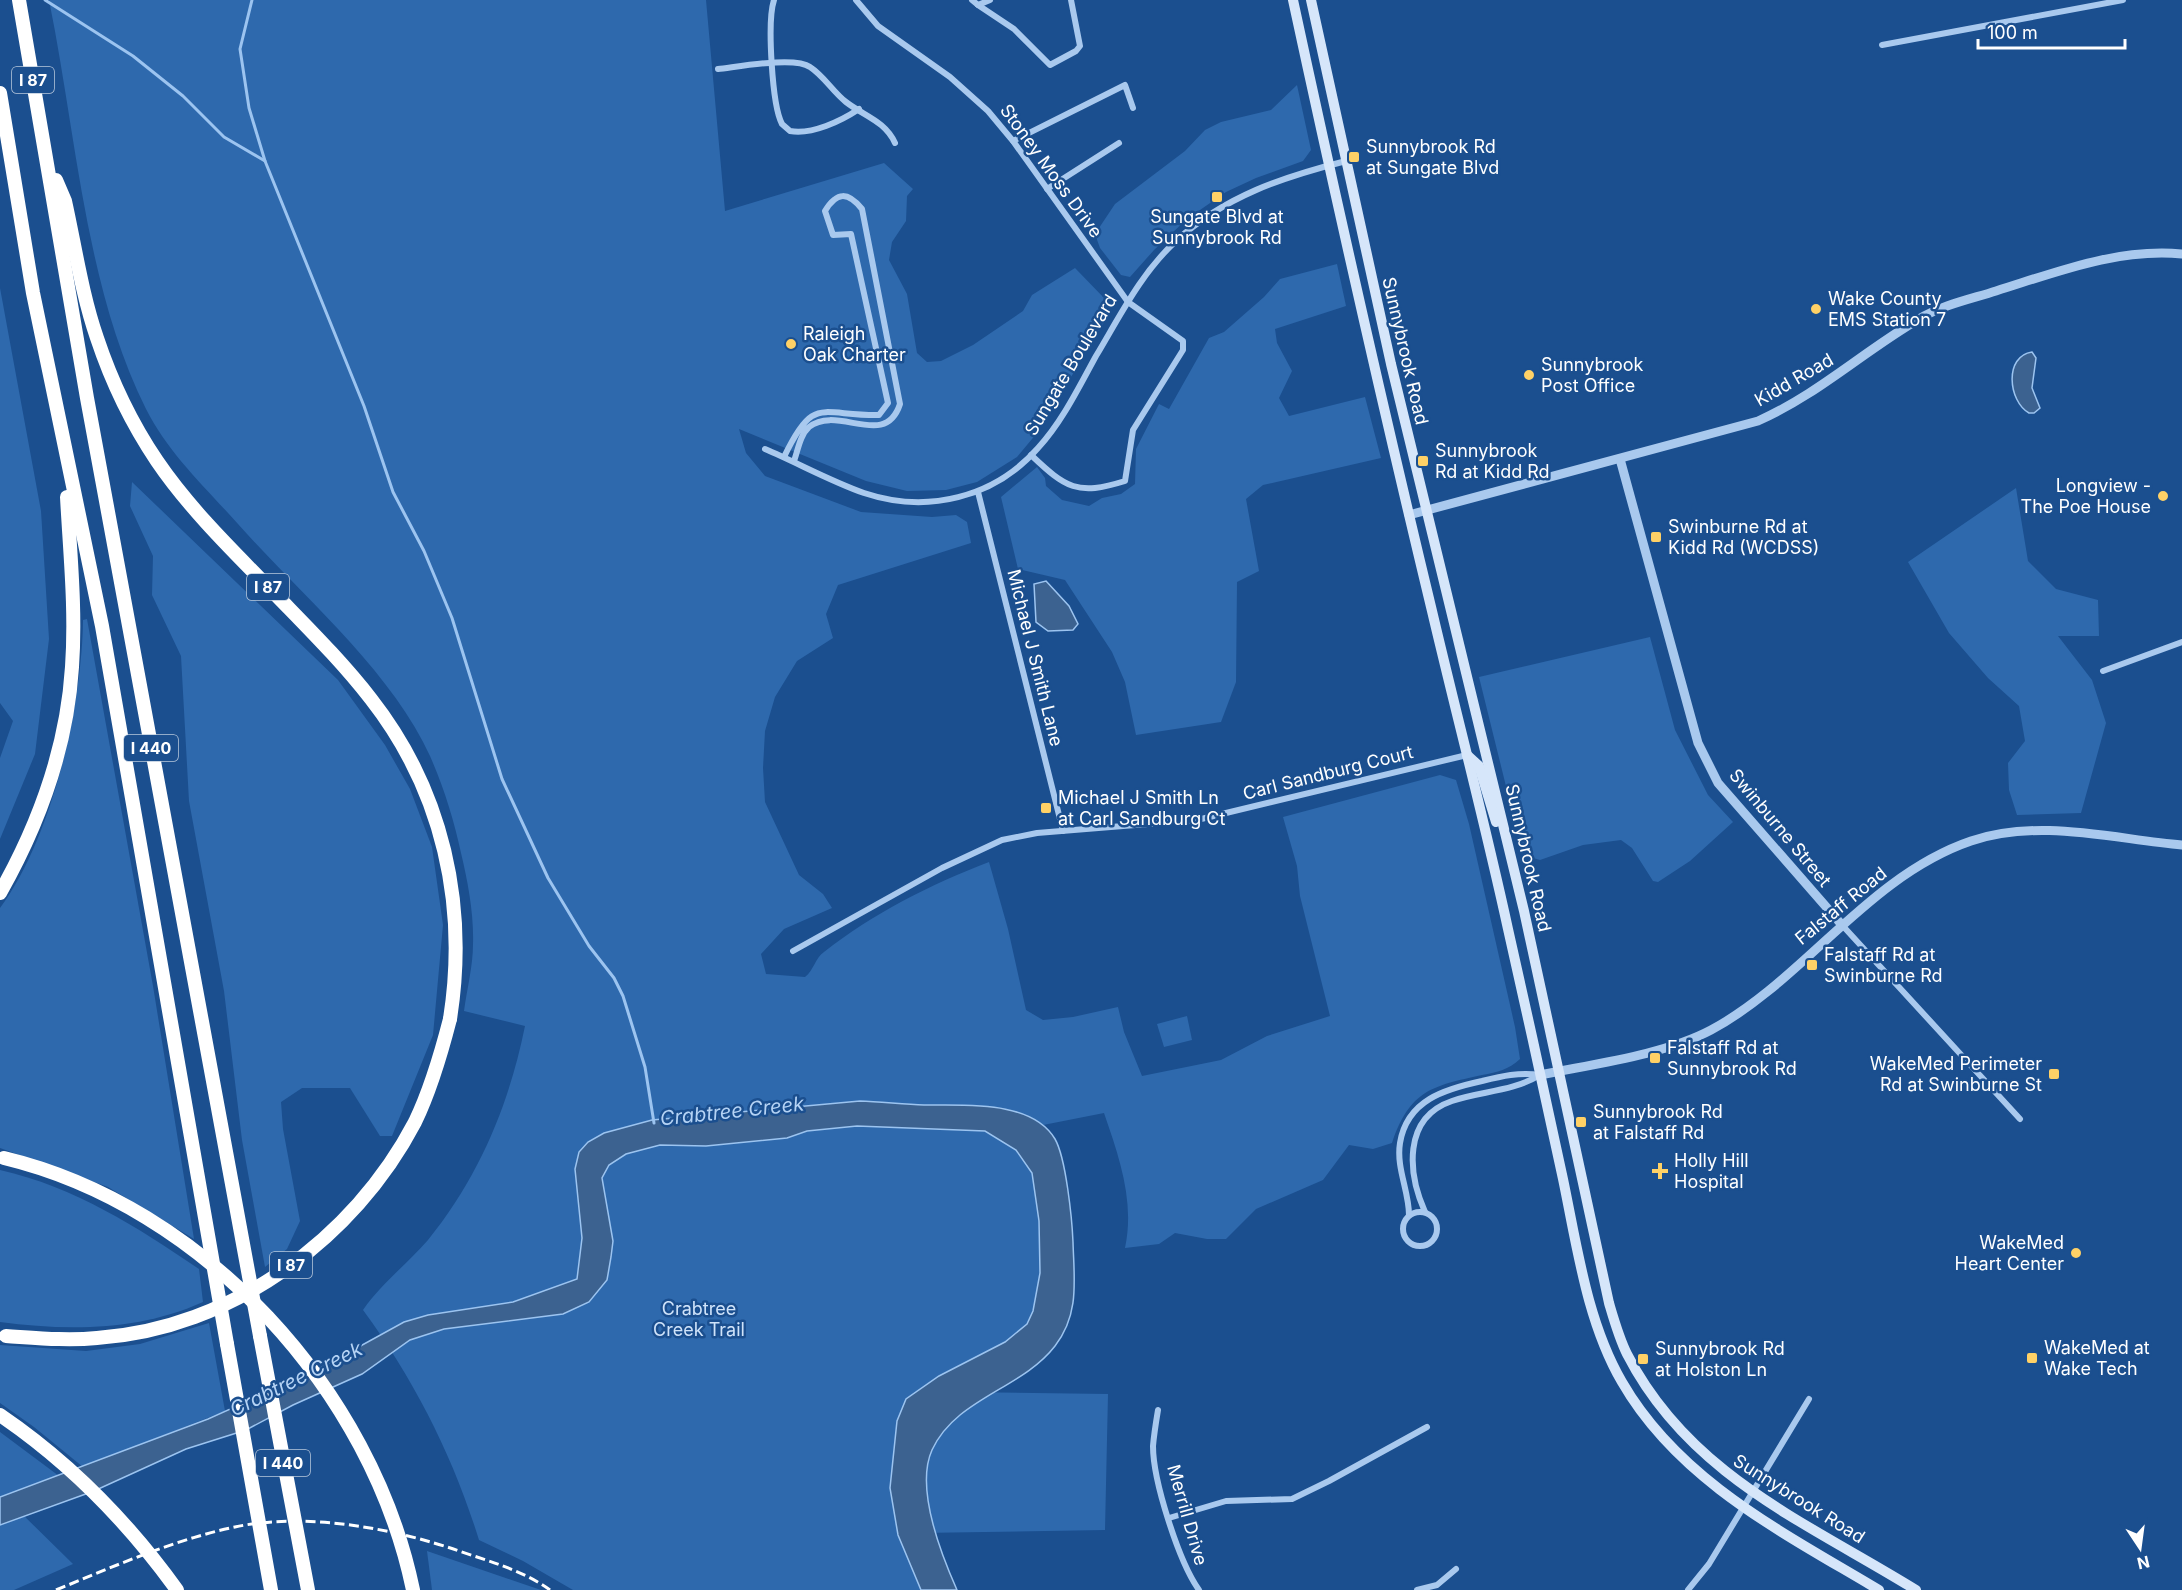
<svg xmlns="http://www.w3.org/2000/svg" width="2182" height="1590" viewBox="0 0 2182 1590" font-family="Inter,sans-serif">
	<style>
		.green { fill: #2e69ad }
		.water { fill: #3c6290; stroke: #9cc4f0; stroke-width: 1.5 }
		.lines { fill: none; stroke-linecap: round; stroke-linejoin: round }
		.stream { stroke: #9cc4f0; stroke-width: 3 }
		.minor { stroke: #a9c9ee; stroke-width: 6 }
		.tertiary { stroke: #a9c9ee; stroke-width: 9 }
		.secondary { stroke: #d6e6fa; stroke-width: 10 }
		.motorway { stroke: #fff; stroke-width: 14 }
		.rail { stroke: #fff; stroke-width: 3; stroke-dasharray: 10 4.5; stroke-linecap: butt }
		.motorway-bridge { stroke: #fff; stroke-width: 14 }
		.poi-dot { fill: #ffd166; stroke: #1b4f8f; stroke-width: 2 }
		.labels { text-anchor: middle; stroke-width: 5; stroke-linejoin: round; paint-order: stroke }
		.shield { fill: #1b4f8f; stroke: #bbcadd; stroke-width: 1.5 }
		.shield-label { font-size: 16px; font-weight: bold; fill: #fff }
		.poi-label { font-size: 18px; fill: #fff; stroke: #1b4f8f; text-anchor: start }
		.street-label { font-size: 18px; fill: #fff; stroke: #1b4f8f }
		.park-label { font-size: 18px; fill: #cfe3fa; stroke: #1b4f8f }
		.water-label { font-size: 20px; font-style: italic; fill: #b5d3f5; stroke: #1b4f8f }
	</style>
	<rect width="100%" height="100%" fill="#1b4f8f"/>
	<!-- green -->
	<g class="green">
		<path d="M49 0H706L725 211 884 163 913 189 907 196 906 221 892 242 889 260 907 294 917 353 927 362 941 361 973 345 1023 311 1032 295 1075 268 1106 300 1108 316 1037 433 1017 457 977 482 946 490 907 491 866 481 739 429 746 453 765 476 861 512 932 517 956 515 967 522 971 543 838 585 826 614 833 638 797 661 775 697 765 731 763 768 765 802 799 875 823 894 832 908 784 929 761 954 766 974 805 977C814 970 815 958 824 952 872 914 931 884 989 862L1008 929 1026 1010 1043 1020 1073 1017 1118 1007 1124 1032 1142 1076 1221 1060 1267 1036 1330 1016 1300 896 1297 866 1283 817 1440 775 1456 780 1469 824 1515 1027 1520 1059C1508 1070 1498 1072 1482 1075 1432 1086 1410 1090 1392 1143L1373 1149 1349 1145 1323 1180 1256 1209 1226 1239H1207L1175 1233 1159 1244 1125 1248C1135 1201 1119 1157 1104 1113L1033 1127 1069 1299 961 1392 1108 1394 1105 1530 919 1533 938 1590H573L523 1561 479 1540C453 1456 415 1381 363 1310 381 1284 407 1264 428 1240 479 1177 509 1105 525 1026L464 1011C467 989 473 966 473 944 474 915 468 882 461 853 454 820 444 788 430 756 391 670 300 594 238 524 206 488 168 453 146 409 85 287 76 132 49 0Z"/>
		<polygon points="1297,85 1311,150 1303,161 1256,178 1226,192 1187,219 1154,250 1130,277 1121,275 1100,248 1095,234 1115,204 1185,151 1205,130 1221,122 1271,110"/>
		<polygon points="1337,264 1346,306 1275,329 1277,343 1292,371 1279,398 1289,416 1365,397 1381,458 1263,485 1246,499 1259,571 1237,582 1236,682 1221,722 1136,735 1125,682 1112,652 1065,580 1018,569 1001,497 1037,467 1045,478 1046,486 1062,500 1089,506 1102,498 1121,494 1135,484 1136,449 1159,404 1169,409 1209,338 1224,332 1264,297 1280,279"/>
		<polygon points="0,288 41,511 49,639 35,754 0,839 0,758 13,721 0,703"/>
		<polygon points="132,482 338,680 385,745 410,789 432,847 443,925 433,1035 392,1136 380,1136 350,1088 302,1088 281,1102 283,1129 300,1221 287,1249 265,1267 242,1140 224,991 189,801 181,656 152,595 153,556 130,506"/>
		<polygon points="2016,488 2028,561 2056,589 2098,600 2099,636 2058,636 2092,680 2106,723 2081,813 2017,815 2009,790 2008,763 2025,741 2019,706 1988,678 1949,633 1908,562"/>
		<path d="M87 619 153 986 194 1239 108 1187 0 1148V908C52 838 82 706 83 620Z"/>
		<polygon points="1650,637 1675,730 1708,795 1733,822 1690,861 1658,882 1653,881 1632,848 1621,840 1583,845 1540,860 1523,855 1479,677"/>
		<polygon points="1187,1016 1192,1040 1164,1047 1157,1024"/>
		<path d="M0 1170C75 1187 137 1227 199 1269L203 1302C139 1331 68 1331 0 1322Z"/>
		<polygon points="209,1323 225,1411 83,1467 34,1427 0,1403 0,1345 86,1351 140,1344"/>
		<polygon points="0,1432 59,1476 0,1497"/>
		<polygon points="18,1510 73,1564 14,1590 0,1590 0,1513"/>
		<polygon points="427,1551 541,1590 432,1590"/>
	</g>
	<!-- water -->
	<g class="water">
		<path d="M2032 352 2036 358 2032 388 2040 408 2034 413H2029C2008 401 2004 356 2032 352Z"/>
		<polygon points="1046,581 1069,606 1078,624 1073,630 1048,631 1036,622 1034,584"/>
		<path d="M860 1101C881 1102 903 1104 924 1105 962 1106 1031 1099 1055 1139 1066 1158 1072 1219 1073 1242 1074 1279 1080 1314 1055 1346 1022 1389 956 1398 932 1450 915 1488 941 1554 957 1590H921L898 1535 890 1488 897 1421 906 1399 939 1376 1005 1342 1027 1324 1033 1311 1040 1273 1039 1221 1032 1173 1016 1150 985 1131 857 1126 807 1131 787 1138 706 1146 660 1145 626 1154 609 1165 602 1178 613 1241 611 1257 607 1280 589 1302 563 1314 444 1329 410 1340 362 1374 293 1405 246 1430 186 1449 94 1491 0 1525V1497L208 1419 315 1371 404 1322 428 1315 513 1302 577 1279 582 1238 575 1169 579 1152 588 1142 604 1133 652 1120Z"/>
	</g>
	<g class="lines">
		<!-- stream -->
		<g class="stream">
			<polyline points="45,0 133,56 183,96 224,137 265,161"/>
			<polyline points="252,0 240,49 249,108 265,161 364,406 393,492 424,551 452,618 502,779 548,878 589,946 614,978 623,996 645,1067 654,1123"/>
		</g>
		<!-- minor -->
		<g class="minor">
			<path d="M774 0C767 21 772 105 782 124L790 131C812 135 841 121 859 109"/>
			<path d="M856 0 878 26 950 77 988 111 1013 141 1128 302 1183 341V350L1133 430 1125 481C1077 496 1066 488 1031 455"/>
			<polyline points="972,0 978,5 990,0"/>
			<polyline points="978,5 1014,29 1050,65 1076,51 1080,46 1071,0"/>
			<polyline points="1882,45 2123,0"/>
			<path d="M718 69C737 67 795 56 810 67 824 76 833 92 846 102 864 116 885 121 895 143"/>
			<polyline points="1013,141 1125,85 1133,108"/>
			<polyline points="1047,189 1119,143"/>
			<path d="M765 449C798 463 830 481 864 493 927 514 994 498 1038 448 1062 422 1079 387 1096 356 1120 316 1141 273 1176 241 1225 196 1283 177 1346 161"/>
			<path d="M784 457C814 394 820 416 879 415L888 403 851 234 833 235 825 211C837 191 848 192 862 209L900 404C885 450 838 404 809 427 800 435 798 450 794 461"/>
			<polyline points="978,492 1063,831"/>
			<polyline points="2103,671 2182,642"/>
			<polyline points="1842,925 2020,1119"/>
			<polyline points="793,951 942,868 1002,840 1037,833 1197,820 1467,755"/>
			<circle cx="1420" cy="1229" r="17"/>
			<path d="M1425 1212C1408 1174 1402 1118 1452 1101 1481 1091 1512 1092 1540 1075"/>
			<path d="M1409 1215C1409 1191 1396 1168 1400 1143 1407 1100 1445 1089 1482 1081 1502 1076 1519 1072 1540 1075"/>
			<path d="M1158 1410C1156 1422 1154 1434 1153 1446 1153 1481 1179 1562 1199 1590"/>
			<polyline points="1169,1518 1226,1501 1292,1499 1329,1481 1427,1427"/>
			<polyline points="1417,1590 1437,1585 1456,1569"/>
			<polyline points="1688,1590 1709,1564 1809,1399"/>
		</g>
		<!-- tertiary -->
		<g class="tertiary">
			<polyline points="1620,459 1698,743 1718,783 1842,925"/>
			<path d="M1409 515 1758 421C1817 395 1864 351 1919 319 1942 305 1971 299 1996 291 2057 272 2117 248 2182 254"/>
			<path d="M1540 1075C1593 1064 1664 1055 1711 1030 1803 981 1868 876 1971 841 2039 818 2113 839 2182 845"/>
		</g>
		<!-- secondary -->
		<g class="secondary">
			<path d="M1293 0C1337 204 1383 408 1432 611 1457 717 1485 823 1508 929 1527 1012 1545 1096 1563 1179 1577 1246 1587 1322 1622 1382 1679 1481 1784 1533 1879 1590"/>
			<path d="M1311 0 1391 364 1524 911 1609 1303C1614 1320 1619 1338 1627 1354 1689 1475 1806 1522 1916 1590"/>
			<polyline points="1467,755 1479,766 1496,822"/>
		</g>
		<!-- motorway -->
		<g class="motorway">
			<polyline points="19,0 87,398 260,1336"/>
			<polyline points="0,93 33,293 102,626 227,1344"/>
			<path d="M56 180 65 201C75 246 82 295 97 338 111 380 132 424 157 461 191 511 237 555 279 598 311 631 343 663 371 699 443 791 468 905 450 1019"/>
			<path d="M0 893C39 824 67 747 72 667 76 610 70 553 67 497"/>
		</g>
		<!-- rail -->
		<path class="rail" d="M56 1590C115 1566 173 1540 235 1527 304 1512 393 1528 459 1551 491 1562 522 1570 550 1590"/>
		<!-- motorway-bridge -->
		<g class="motorway-bridge">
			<path d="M4 1158C204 1206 372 1391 413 1590"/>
			<path d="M6 1336C37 1338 67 1341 97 1338 231 1329 354 1239 415 1122 431 1089 441 1054 450 1019"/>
			<polyline points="260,1336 308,1590"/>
			<polyline points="227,1344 271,1590"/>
			<path d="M0 1415C69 1462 128 1522 177 1590"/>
		</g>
	</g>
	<!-- markers -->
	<g class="poi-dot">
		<rect x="1348" y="151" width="12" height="12" rx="3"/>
		<rect x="1211" y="191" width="12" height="12" rx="3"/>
		<circle cx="1816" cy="309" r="6"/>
		<circle cx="791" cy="344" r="6"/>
		<circle cx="1529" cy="375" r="6"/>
		<rect x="1417" y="455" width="12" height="12" rx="3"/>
		<circle cx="2163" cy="496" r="6"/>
		<rect x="1650" y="531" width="12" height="12" rx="3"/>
		<rect x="1040" y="802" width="12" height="12" rx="3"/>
		<rect x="1806" y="959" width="12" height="12" rx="3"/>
		<rect x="1649" y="1052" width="12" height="12" rx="3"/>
		<rect x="2048" y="1068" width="12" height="12" rx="3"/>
		<rect x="1575" y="1116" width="12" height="12" rx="3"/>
		<path d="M1657 1162h6v6h6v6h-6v6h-6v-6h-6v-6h6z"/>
		<circle cx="2076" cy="1253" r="6"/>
		<rect x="2026" y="1352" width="12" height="12" rx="3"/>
		<rect x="1637" y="1353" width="12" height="12" rx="3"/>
	</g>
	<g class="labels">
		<!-- shield labels -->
		<g class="shield">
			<rect x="12" y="67" width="42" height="26" rx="4.5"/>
			<rect x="247" y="574" width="42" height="26" rx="4.5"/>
			<rect x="124" y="735" width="54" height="26" rx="4.5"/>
			<rect x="270" y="1252" width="42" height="26" rx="4.5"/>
			<rect x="256" y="1450" width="54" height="26" rx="4.5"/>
		</g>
		<g class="shield-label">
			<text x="33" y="86">I 87</text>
			<text x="268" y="593">I 87</text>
			<text x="151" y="754">I 440</text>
			<text x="291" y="1271">I 87</text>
			<text x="283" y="1469">I 440</text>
		</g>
		<!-- poi labels -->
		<g class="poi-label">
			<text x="1366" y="153">Sunnybrook Rd<tspan x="1366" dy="21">at Sungate Blvd</tspan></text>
			<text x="1217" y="223" text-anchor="middle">Sungate Blvd at<tspan x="1217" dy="21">Sunnybrook Rd</tspan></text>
			<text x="1828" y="305">Wake County<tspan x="1828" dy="21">EMS Station 7</tspan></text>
			<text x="803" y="340">Raleigh<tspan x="803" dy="21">Oak Charter</tspan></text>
			<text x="1541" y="371">Sunnybrook<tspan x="1541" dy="21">Post Office</tspan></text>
			<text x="1435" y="457">Sunnybrook<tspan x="1435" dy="21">Rd at Kidd Rd</tspan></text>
			<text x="2151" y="492" text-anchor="end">Longview -<tspan x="2151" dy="21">The Poe House</tspan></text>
			<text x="1668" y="533">Swinburne Rd at<tspan x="1668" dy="21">Kidd Rd (WCDSS)</tspan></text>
			<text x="1058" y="804">Michael J Smith Ln<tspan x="1058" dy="21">at Carl Sandburg Ct</tspan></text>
			<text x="1824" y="961">Falstaff Rd at<tspan x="1824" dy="21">Swinburne Rd</tspan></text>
			<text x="1667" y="1054">Falstaff Rd at<tspan x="1667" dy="21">Sunnybrook Rd</tspan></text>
			<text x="2042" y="1070" text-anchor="end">WakeMed Perimeter<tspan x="2042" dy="21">Rd at Swinburne St</tspan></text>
			<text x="1593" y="1118">Sunnybrook Rd<tspan x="1593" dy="21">at Falstaff Rd</tspan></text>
			<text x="1674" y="1167">Holly Hill<tspan x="1674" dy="21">Hospital</tspan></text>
			<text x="2064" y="1249" text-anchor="end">WakeMed<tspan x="2064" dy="21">Heart Center</tspan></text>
			<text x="2044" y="1354">WakeMed at<tspan x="2044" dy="21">Wake Tech</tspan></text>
			<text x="1655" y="1355">Sunnybrook Rd<tspan x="1655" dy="21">at Holston Ln</tspan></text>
		</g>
		<!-- street labels -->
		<g class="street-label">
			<text transform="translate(1051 171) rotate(54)" y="6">Stoney Moss Drive</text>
			<text transform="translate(1405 351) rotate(77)" y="6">Sunnybrook Road</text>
			<text transform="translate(1071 365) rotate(-59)" y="6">Sungate Boulevard</text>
			<text transform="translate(1794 380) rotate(-30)" y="6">Kidd Road</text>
			<text transform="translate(1035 658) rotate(76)" y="6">Michael J Smith Lane</text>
			<text transform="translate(1328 773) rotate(-14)" y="6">Carl Sandburg Court</text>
			<text transform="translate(1780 828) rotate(50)" y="6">Swinburne Street</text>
			<text transform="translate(1528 858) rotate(77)" y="6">Sunnybrook Road</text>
			<text transform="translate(1841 906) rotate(-39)" y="6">Falstaff Road</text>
			<text transform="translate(1799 1499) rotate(32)" y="6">Sunnybrook Road</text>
			<text transform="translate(1187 1515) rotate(74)" y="6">Merrill Drive</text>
		</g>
		<!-- park labels -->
		<g class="park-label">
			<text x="699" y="1315">Crabtree<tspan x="699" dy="21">Creek Trail</tspan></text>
		</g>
		<!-- water labels -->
		<g class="water-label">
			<text transform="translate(732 1111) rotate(-6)" y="7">Crabtree Creek</text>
			<text transform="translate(296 1379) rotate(-26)" y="7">Crabtree Creek</text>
		</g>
	</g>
	<!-- north arrow -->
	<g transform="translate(2140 1548) rotate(167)" stroke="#1b4f8f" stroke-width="4.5" paint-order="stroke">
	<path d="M0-4.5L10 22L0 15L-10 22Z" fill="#ffffff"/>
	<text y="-9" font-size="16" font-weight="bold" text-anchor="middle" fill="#ffffff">N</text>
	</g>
	<!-- scale -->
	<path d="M1978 39v9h147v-9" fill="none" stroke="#ffffff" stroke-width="3"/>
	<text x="1987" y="39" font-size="18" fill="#ffffff" stroke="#1b4f8f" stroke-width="4.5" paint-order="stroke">100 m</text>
</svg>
